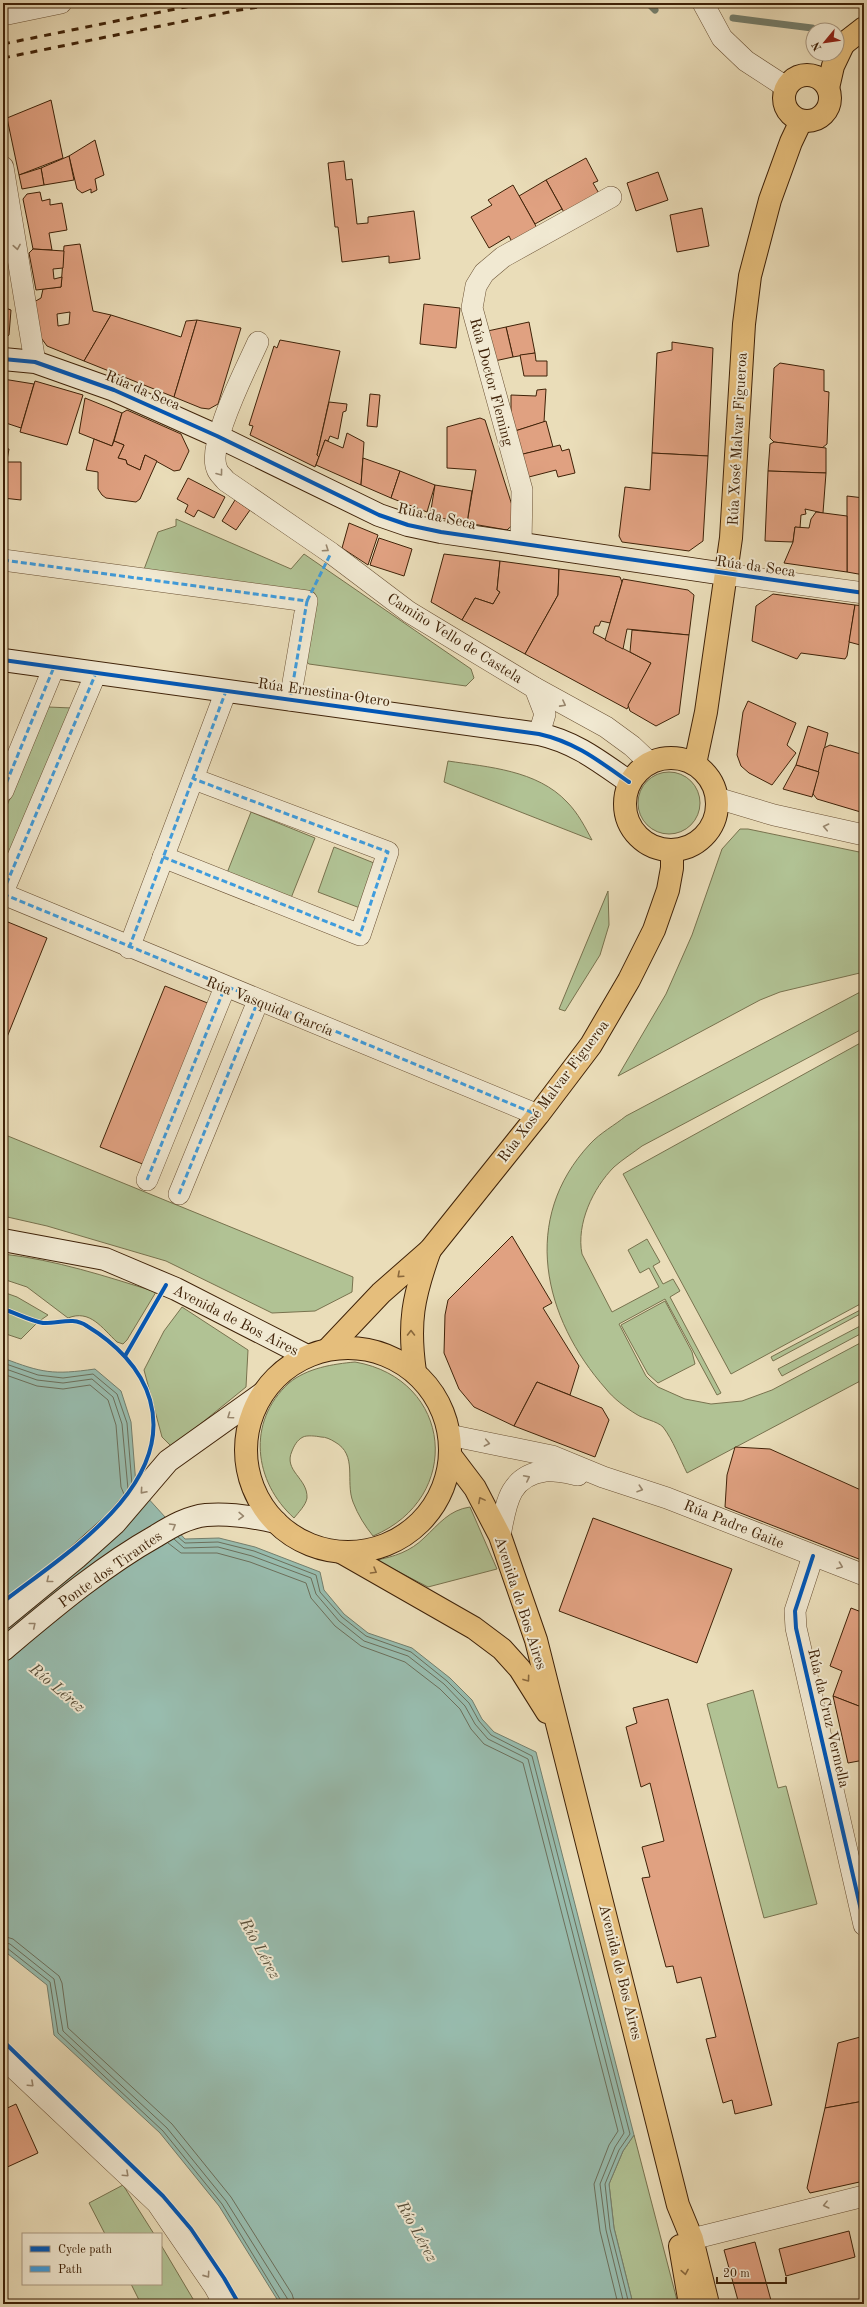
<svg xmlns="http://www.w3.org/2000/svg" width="867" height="2307" viewBox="0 0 867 2307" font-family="'Old Standard TT',serif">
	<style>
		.green { fill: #b1c294; stroke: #78724e }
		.water { fill: #98bcae; stroke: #747e6c }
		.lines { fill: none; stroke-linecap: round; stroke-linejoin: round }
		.shore { stroke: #6c6f5b; stroke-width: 1 }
		.stream { stroke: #747e6c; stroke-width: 7 }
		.building { fill: #e0a181; stroke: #3f2208; fill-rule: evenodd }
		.street-casing { stroke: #6a5134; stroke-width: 22 }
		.secondary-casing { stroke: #3f2208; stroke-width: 24 }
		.primary-casing { stroke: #3f2208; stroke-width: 24 }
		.street { stroke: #f1e9d2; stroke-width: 21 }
		.secondary { stroke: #f1e9d2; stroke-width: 22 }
		.primary { stroke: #e5be7c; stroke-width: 22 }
		.rail { stroke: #3f2208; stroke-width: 3; stroke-dasharray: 7 7; stroke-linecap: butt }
		.quiet { stroke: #3f9cdd; stroke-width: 3; stroke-dasharray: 6 3; stroke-linecap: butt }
		.cycleway-casing { stroke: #f1e9d2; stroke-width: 6 }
		.cycleway { stroke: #0057b8; stroke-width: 4 }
		.oneway { stroke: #98866d }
		.oneway2 { stroke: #8a683c }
		.labels { text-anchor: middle; stroke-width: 4; stroke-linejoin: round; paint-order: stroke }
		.street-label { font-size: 15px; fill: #3f2208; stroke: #f1e9d2 }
		.water-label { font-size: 16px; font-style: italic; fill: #5a503a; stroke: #f1e9d2 }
	</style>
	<rect width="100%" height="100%" fill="#eaddb9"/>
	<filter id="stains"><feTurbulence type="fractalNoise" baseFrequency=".005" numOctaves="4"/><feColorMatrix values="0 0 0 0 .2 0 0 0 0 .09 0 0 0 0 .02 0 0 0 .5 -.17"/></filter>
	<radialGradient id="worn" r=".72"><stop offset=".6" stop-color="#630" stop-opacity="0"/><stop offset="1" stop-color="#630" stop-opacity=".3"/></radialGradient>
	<!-- green -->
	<g class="green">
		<polygon points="176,519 291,569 304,554 471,669 474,678 466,686 309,664 304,660 313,595 143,572 158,532 176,526"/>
		<polygon points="48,707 72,708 3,868 3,815"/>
		<path d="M448 761C488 767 537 770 567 802 578 813 585 827 592 840L444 782Z"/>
		<circle cx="669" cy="803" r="31"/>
		<polygon points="251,812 315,838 291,898 227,873"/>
		<polygon points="740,829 748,829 864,853 864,972 780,992 760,1000 618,1076 666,994 692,935 722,849"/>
		<polygon points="334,847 379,865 360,908 318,892"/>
		<polygon points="608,891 609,925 600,955 565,1011 559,1009"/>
		<path d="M864 990V1028L642 1146C633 1153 623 1159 614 1167 593 1188 576 1224 582 1254L612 1312 659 1287 649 1268 640 1273 628 1250 647 1239 660 1262 653 1266 663 1284 673 1279 680 1291 670 1297 721 1393 717 1395 665 1299 619 1324 646 1376 652 1382 658 1387 685 1399 711 1404 742 1401 772 1390 864 1341V1379L687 1473C680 1459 673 1440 663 1427 657 1421 643 1419 636 1414 626 1408 613 1398 606 1389 543 1318 520 1219 590 1144 600 1133 615 1125 626 1116Z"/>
		<polygon points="864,1041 864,1302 731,1374 623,1174"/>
		<polygon points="3,1134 353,1277 352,1292 315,1311 272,1313 166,1261 47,1226 3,1216"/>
		<path d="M3 1254C56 1260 105 1276 156 1292L127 1340 123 1344 117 1342C102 1328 90 1309 68 1318L27 1287 3 1279Z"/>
		<polygon points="3,1292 17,1297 48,1315 38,1322 21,1339 3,1333"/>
		<polygon points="665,1301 692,1352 695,1364 658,1383 648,1374 621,1325"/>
		<polygon points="182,1307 248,1350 246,1387 172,1447 162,1437 144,1370 164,1331"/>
		<polygon points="864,1308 864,1312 773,1361 771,1357"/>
		<polygon points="864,1324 864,1332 782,1376 778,1369"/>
		<path d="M355 1362C453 1379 464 1498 373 1536 365 1526 358 1515 353 1502 345 1481 358 1455 335 1442 330 1439 326 1437 321 1437 316 1436 307 1435 303 1437 297 1440 294 1446 292 1451 283 1471 308 1478 307 1498 306 1505 298 1513 294 1518 254 1482 246 1422 289 1383 307 1368 333 1364 355 1362Z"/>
		<path d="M470 1507 497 1569 428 1587 376 1560C394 1557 411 1551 424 1538 439 1524 449 1510 470 1507Z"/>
		<polygon points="753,1690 778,1788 786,1786 817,1904 764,1918 707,1704"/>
		<polygon points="634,2135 678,2304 633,2304 614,2228 609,2184 623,2151"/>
		<polygon points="123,2185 154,2234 105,2234 89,2203"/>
		<polygon points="161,2245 196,2304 141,2304 131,2284 161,2284"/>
	</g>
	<!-- water -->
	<path class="water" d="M3 1358C42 1373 53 1375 95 1369L121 1391 131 1422 136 1485 185 1539 219 1538 255 1547 320 1572 324 1590 344 1614 368 1633 412 1648 450 1678 472 1700 482 1719 494 1732 536 1752 634 2135 623 2151 609 2184 614 2228 633 2304H280L219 2206 160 2133 54 2035 47 1985 3 1950Z"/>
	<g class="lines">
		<!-- shore -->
		<g class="shore">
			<polyline points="3,1363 38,1375 63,1378 93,1374 117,1394 127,1423 132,1485"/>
			<polyline points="3,1368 37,1380 63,1383 92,1379 113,1397 122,1424 128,1489"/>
			<polyline points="3,1374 37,1386 63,1389 90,1385 108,1400 116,1425 121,1487 124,1494"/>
			<polyline points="178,1537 185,1543 218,1542 254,1551 316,1575 320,1592 342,1617 366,1636 411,1652 447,1681 469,1703 479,1721 491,1735 532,1756 630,2134 619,2150 605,2184 610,2229 629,2304"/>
			<polyline points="174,1539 184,1548 218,1547 252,1556 311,1578 316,1594 339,1621 364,1641 408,1656 444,1684 465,1706 475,1724 488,1739 528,1759 624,2133 615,2147 600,2184 606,2230 624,2304"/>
			<polyline points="168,1543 181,1553 217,1553 250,1562 306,1583 311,1598 335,1626 361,1646 405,1662 440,1689 460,1709 471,1729 484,1744 523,1763 618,2131 609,2145 594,2184 600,2231 618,2304"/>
			<polyline points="3,1936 13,1939 59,1976 62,1983 68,2028 172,2124 231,2197 292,2294 295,2304"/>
			<polyline points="3,1942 10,1944 54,1979 63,2031 167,2128 226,2201 287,2298 289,2304"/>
			<polyline points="3,1947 7,1948 50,1982 58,2033 163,2131 222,2204 283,2304"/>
		</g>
		<!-- stream -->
		<g class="stream">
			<polyline points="648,3 655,10"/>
			<polyline points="733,18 812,28"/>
		</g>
	</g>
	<!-- building -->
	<g class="building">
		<polygon points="51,100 63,158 19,175 7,118"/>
		<polygon points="95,140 104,175 95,179 97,190 91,193 91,189 82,193 77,189 69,156"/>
		<polygon points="69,156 74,180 44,185 41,168"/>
		<polygon points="586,158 598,181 593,183 601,197 566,216 546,180"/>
		<polygon points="344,161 346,180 352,179 357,224 368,223 368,217 414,211 420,259 389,263 389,256 342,262 338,227 335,227 328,163"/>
		<polygon points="41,168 44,185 22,189 19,175"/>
		<polygon points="658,172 668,200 636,211 627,183"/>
		<polygon points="546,180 562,209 535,224 519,196"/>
		<polygon points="513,185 537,228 512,242 509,236 489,248 471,217 492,205 488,200"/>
		<polygon points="40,192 42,201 50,199 50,205 62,203 67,230 49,233 52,250 33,249 23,199 27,194"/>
		<polygon points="702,208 709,246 677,252 670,215"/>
		<path d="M80 244 93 311 111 315 84 361 47 346 39 335 34 302 41 298 43 289 61 287 64 246ZM70 312 69 324 58 326 57 314Z"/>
		<polygon points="33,249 64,251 63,268 53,269 54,279 62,277 61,287 36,290 29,253"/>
		<polygon points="424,304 460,308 456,348 420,344"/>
		<polygon points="3,307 11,310 9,335 3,340"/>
		<polygon points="111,315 181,337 186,321 197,320 174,397 84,361"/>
		<polygon points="197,320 241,328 218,404 209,409 201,408 174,397"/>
		<polygon points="529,322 535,353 513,357 506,327"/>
		<polygon points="506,327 513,357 490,362 483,332"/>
		<polygon points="280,340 340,351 317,455 319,457 315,467 250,435 253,426 249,425 274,346 277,348"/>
		<polygon points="672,342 713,348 708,456 652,453 657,353 672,350"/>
		<polygon points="535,353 536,361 547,361 547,376 524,376 520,355"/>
		<polygon points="780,363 824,370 824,391 829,392 827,444 822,448 774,442 770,438 774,368"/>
		<polygon points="3,379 34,384 21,428 6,423 3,429"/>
		<polygon points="35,381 83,395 67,445 20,432"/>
		<polygon points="546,389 544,422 515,431 511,413 511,395 536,396 537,390"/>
		<polygon points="370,394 380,395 377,427 367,426"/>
		<polygon points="85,398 122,413 112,446 79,433"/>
		<polygon points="329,402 347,404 346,411 343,412 338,439 330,436 328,441 325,440 319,457 317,455"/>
		<polygon points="127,410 181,434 189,451 180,470 174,471 145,455 140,470 127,464 126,460 118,458 124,445 114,441 122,413"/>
		<polygon points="480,418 485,420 517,521 507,530 467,523 476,470 447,468 447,427"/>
		<polygon points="546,421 553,447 519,455 512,432"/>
		<polygon points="347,433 364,442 361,485 316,465 325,440 343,448"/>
		<polygon points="94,439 112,446 114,441 124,445 118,458 126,460 127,464 140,470 145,455 157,461 140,499 136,502 106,498 102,495 98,489 98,472 86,470"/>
		<polygon points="774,442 826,448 826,473 768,471 770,444"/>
		<polygon points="560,445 562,451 569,449 575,473 558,477 556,470 525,478 519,455"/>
		<polygon points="3,448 9,449 5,471 3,471"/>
		<polygon points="652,453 708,456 703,541 689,551 622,542 619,536 625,487 650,490"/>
		<polygon points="363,458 400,471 391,498 361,485"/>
		<polygon points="7,462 21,462 21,500 3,498"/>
		<polygon points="400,471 435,485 427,512 391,498"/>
		<polygon points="768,471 826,473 823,513 805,509 806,514 801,515 800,528 795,527 793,542 765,541"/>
		<polygon points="188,478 225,497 214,518 198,510 194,517 185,512 188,505 177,499"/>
		<polygon points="435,485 472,491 467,523 430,516"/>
		<polygon points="847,496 864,498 864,575 847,572"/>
		<polygon points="235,500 250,510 236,530 222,521"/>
		<polygon points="816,512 847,516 847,572 784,563 793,542 795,527 809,528 811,519"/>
		<polygon points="349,523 378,535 368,565 342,548"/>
		<polygon points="379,538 412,549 404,576 370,565"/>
		<polygon points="444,554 500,561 497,590 500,592 493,604 475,598 462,620 431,602"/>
		<polygon points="500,561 559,569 558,595 525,654 462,620 475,598 493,604 500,592 497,590"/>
		<polygon points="559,569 620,577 622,582 610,623 601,621 599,626 595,626 593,633 651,663 627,709 525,654 558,595"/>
		<polygon points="623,579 688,590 694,595 689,635 627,629 623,649 605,640"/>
		<polygon points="773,594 855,605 847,656 845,659 801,653 797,659 752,641 756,606"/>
		<polygon points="855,605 864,606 864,646 849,642"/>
		<polygon points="632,630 689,635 679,714 656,726 630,711 628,705 651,663 630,652"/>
		<polygon points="748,701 796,723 787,745 796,753 772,785 749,773 741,766 737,755 743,712"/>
		<polygon points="808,726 828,733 819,772 796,765"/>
		<polygon points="830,745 864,755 864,813 817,799 813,794 824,748"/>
		<polygon points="796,765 819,772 812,797 783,789"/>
		<polygon points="3,920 47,938 3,1047"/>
		<polygon points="165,986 210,1004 145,1165 100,1147"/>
		<polygon points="512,1236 552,1303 543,1308 579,1366 570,1395 537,1382 514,1426 474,1407 459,1389 444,1353 445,1315 448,1300"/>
		<polygon points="537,1382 602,1408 609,1420 595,1457 514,1426"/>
		<polygon points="735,1447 770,1449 863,1491 864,1488 864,1561 725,1507 727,1475"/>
		<polygon points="593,1518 732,1569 697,1663 559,1611"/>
		<polygon points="851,1608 864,1613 864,1708 833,1696 842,1671 830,1666"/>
		<polygon points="833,1696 864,1708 864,1760 848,1763"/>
		<polygon points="668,1699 772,2105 735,2114 732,2100 723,2103 706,2039 716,2037 701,1977 677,1983 673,1966 666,1967 642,1878 650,1877 642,1847 664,1841 650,1783 641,1787 626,1727 637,1723 633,1708"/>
		<polygon points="864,2036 864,2101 825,2108 838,2043"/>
		<polygon points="864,2101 864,2181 810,2193 807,2188 825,2108"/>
		<polygon points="16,2104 38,2153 3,2169 3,2110"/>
		<polygon points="849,2231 855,2257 786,2276 779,2249"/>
		<polygon points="755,2242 772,2304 739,2304 724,2250"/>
	</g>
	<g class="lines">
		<defs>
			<g id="street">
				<polyline points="703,3 722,38 746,61 786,87"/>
				<polyline points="3,15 61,3"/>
				<polyline points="3,167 35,362"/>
				<path d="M258 342C247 367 206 445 217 469 218 473 223 477 226 481L331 553 409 612 535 688 606 727 632 746 649 762"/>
				<polyline points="521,544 522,490 472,308 476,286 484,273 503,257 611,197"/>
				<polyline points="3,560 307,601 290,700"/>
				<polyline points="725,574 864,593"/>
				<polyline points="535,688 545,714 539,734"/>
				<polyline points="3,791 54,667"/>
				<polyline points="717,798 774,815 864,835"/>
				<polyline points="163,857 360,935 388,852 194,779"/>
				<polyline points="3,892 96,673"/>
				<polyline points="3,894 538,1115"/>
				<polyline points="129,948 226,691"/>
				<polyline points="147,1180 225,987"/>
				<polyline points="179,1194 258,1001"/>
				<polyline points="449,1435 552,1456 603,1477 667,1498 864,1575"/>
				<path d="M500 1536C506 1505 508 1476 545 1471 555 1470 568 1473 578 1475"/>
				<polyline points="813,1556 795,1611 796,1628 864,1925"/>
				<polyline points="3,2058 157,2203 214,2286 224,2304"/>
				<polyline points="692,2239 864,2196"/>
			</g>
			<g id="secondary">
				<polyline points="3,359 35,362 114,390 217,436 379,515 408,525 441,532 725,574"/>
				<path d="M3 660 539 734C575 742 599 761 629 782"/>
				<polyline points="3,1240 105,1259 176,1289 307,1356"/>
				<polyline points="3,1618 76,1558 115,1523 168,1461 262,1394"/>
				<path d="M3 1650C52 1609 101 1567 156 1536 172 1526 188 1517 206 1515 229 1513 254 1517 276 1522"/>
			</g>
			<g id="primary">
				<polyline points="837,49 864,28"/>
				<circle cx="807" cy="98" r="23"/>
				<polyline points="828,88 833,66 843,45"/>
				<circle cx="671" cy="804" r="46"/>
				<polyline points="695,764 706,712 731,538 744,324 750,276 770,200 791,142 801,121"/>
				<circle cx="348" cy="1450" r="102"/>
				<polyline points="328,1349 381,1293 430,1250 538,1115 591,1045 629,980 654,930 668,890 672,868 672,851"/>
				<path d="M415 1372C408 1323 413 1297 430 1250"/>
				<polyline points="450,1455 475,1488 500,1536 536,1640 678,2205 692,2239 708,2304"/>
				<polyline points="341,1552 474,1628 502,1649 520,1669 547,1712"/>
				<polyline points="680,2246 690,2304"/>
			</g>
		</defs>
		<!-- street casing -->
		<use href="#street" class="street-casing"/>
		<!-- secondary casing -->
		<use href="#secondary" class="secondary-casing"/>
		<!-- primary casing -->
		<use href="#primary" class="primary-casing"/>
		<!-- street -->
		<use href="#street" class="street"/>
		<!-- secondary -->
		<use href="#secondary" class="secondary"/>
		<!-- primary -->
		<use href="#primary" class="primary"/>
		<!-- rail -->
		<g class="rail">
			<polyline points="3,44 205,3"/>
			<polyline points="3,58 239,10 287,3"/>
		</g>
		<!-- quiet -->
		<g class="quiet">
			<polyline points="3,560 307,601 290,700"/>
			<polyline points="307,601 331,553"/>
			<polyline points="3,791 54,667"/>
			<polyline points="163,857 360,935 388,852 194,779"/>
			<polyline points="3,892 96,673"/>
			<polyline points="3,894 538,1115"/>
			<polyline points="129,948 226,691"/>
			<polyline points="147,1180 225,987"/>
			<polyline points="179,1194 258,1001"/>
		</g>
		<defs>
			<g id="cycleway">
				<polyline points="3,359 35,362 114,390 217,436 379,515 408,525 441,532 864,593"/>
				<path d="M3 660 539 734C575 742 599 761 629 782"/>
				<path d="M3 1309C16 1313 30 1321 43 1323 58 1324 73 1316 87 1326 115 1343 141 1368 150 1400 175 1488 62 1556 3 1602"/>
				<polyline points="125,1356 166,1285"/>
				<polyline points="813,1556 795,1611 796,1628 861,1910"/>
				<polyline points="3,2041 163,2196 191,2229 224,2278 239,2304"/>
			</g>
		</defs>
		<!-- cycleway casing -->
		<use href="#cycleway" class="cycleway-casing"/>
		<!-- cycleway -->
		<use href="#cycleway" class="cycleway"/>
	</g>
	<!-- one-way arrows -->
	<defs><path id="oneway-chevron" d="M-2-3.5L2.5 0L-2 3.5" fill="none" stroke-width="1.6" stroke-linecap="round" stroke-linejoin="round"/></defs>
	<g class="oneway">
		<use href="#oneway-chevron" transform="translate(17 247) rotate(80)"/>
		<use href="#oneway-chevron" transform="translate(220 473) rotate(53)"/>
		<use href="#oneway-chevron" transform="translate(326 549) rotate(34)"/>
		<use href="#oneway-chevron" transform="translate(563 704) rotate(28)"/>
		<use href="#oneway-chevron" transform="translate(826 827) rotate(-168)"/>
		<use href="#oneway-chevron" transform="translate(230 1416) rotate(145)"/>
		<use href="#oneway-chevron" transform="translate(487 1443) rotate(11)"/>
		<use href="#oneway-chevron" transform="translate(527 1478) rotate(-27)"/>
		<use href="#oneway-chevron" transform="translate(640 1489) rotate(18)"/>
		<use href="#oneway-chevron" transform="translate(143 1491) rotate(131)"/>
		<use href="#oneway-chevron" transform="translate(241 1516) rotate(2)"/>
		<use href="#oneway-chevron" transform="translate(173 1526) rotate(-30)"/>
		<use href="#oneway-chevron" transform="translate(840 1566) rotate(21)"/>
		<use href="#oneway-chevron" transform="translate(49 1580) rotate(141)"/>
		<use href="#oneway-chevron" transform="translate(33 1625) rotate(-39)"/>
		<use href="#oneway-chevron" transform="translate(31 2084) rotate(43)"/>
		<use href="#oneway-chevron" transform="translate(126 2174) rotate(43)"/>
		<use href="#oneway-chevron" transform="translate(826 2205) rotate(166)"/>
		<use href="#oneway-chevron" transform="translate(207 2275) rotate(55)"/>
	</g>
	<g class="oneway2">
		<use href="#oneway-chevron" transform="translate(400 1275) rotate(138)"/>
		<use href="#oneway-chevron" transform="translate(411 1333) rotate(-90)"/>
		<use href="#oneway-chevron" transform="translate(481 1500) rotate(-118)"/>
		<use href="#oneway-chevron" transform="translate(374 1571) rotate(30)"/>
		<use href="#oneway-chevron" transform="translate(527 1679) rotate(54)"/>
		<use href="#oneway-chevron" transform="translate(685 2272) rotate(80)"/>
	</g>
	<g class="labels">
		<!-- street labels -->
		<g class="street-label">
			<text transform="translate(492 382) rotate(75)" y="5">Rúa Doctor Fleming</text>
			<text transform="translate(143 390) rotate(23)" y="5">Rúa da Seca</text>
			<text transform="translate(737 439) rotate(-87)" y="5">Rúa Xosé Malvar Figueroa</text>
			<text transform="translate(437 516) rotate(12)" y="5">Rúa da Seca</text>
			<text transform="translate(756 566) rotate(8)" y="5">Rúa da Seca</text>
			<text transform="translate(455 638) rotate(32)" y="5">Camiño Vello de Castela</text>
			<text transform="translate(324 692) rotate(8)" y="5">Rúa Ernestina Otero</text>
			<text transform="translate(270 1006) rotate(22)" y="5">Rúa Vasquida García</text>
			<text transform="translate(553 1091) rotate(-53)" y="5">Rúa Xosé Malvar Figueroa</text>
			<text transform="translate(236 1320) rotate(27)" y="5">Avenida de Bos Aires</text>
			<text transform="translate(734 1524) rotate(22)" y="5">Rúa Padre Gaite</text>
			<text transform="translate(110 1569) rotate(-35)" y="5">Ponte dos Tirantes</text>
			<text transform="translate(521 1603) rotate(72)" y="5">Avenida de Bos Aires</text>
			<text transform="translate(829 1718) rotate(77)" y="5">Rúa da Cruz Vermella</text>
			<text transform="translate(621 1972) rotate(76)" y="5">Avenida de Bos Aires</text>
		</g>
		<!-- water labels -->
		<g class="water-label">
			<text transform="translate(58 1687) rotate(40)" y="6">Río Lérez</text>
			<text transform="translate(261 1948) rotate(61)" y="6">Río Lérez</text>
			<text transform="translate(418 2231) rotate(61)" y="6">Río Lérez</text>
		</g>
	</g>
	<!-- margin -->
	<rect width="867" height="2307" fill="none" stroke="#eaddb9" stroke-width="16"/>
	<rect x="4" y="4" width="859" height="2299" fill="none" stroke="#3f2208" stroke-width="2"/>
	<rect x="8" y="8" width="851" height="2291" fill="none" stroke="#3f2208"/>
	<!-- legend -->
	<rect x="22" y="2233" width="140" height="52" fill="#f1e9d2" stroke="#aa9981"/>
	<rect x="30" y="2246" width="20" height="6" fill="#0057b8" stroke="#aa9981"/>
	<text x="58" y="2253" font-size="12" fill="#3f2208">Cycle path</text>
	<rect x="30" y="2266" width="20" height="6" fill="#3f9cdd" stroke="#aa9981"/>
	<text x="58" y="2273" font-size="12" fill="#3f2208">Path</text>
	<!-- north arrow -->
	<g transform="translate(825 42) rotate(241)"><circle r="19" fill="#f1e9d2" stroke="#aa9981"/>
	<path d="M0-3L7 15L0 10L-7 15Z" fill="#8f2418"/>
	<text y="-6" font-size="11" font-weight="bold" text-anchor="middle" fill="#3f2208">N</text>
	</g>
	<!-- scale -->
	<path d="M717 2277v6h69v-6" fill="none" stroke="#3f2208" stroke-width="2"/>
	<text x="723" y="2277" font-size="12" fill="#3f2208" stroke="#f1e9d2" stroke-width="3" paint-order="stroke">20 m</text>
	<rect width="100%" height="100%" filter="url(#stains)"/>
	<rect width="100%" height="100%" fill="url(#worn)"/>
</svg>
